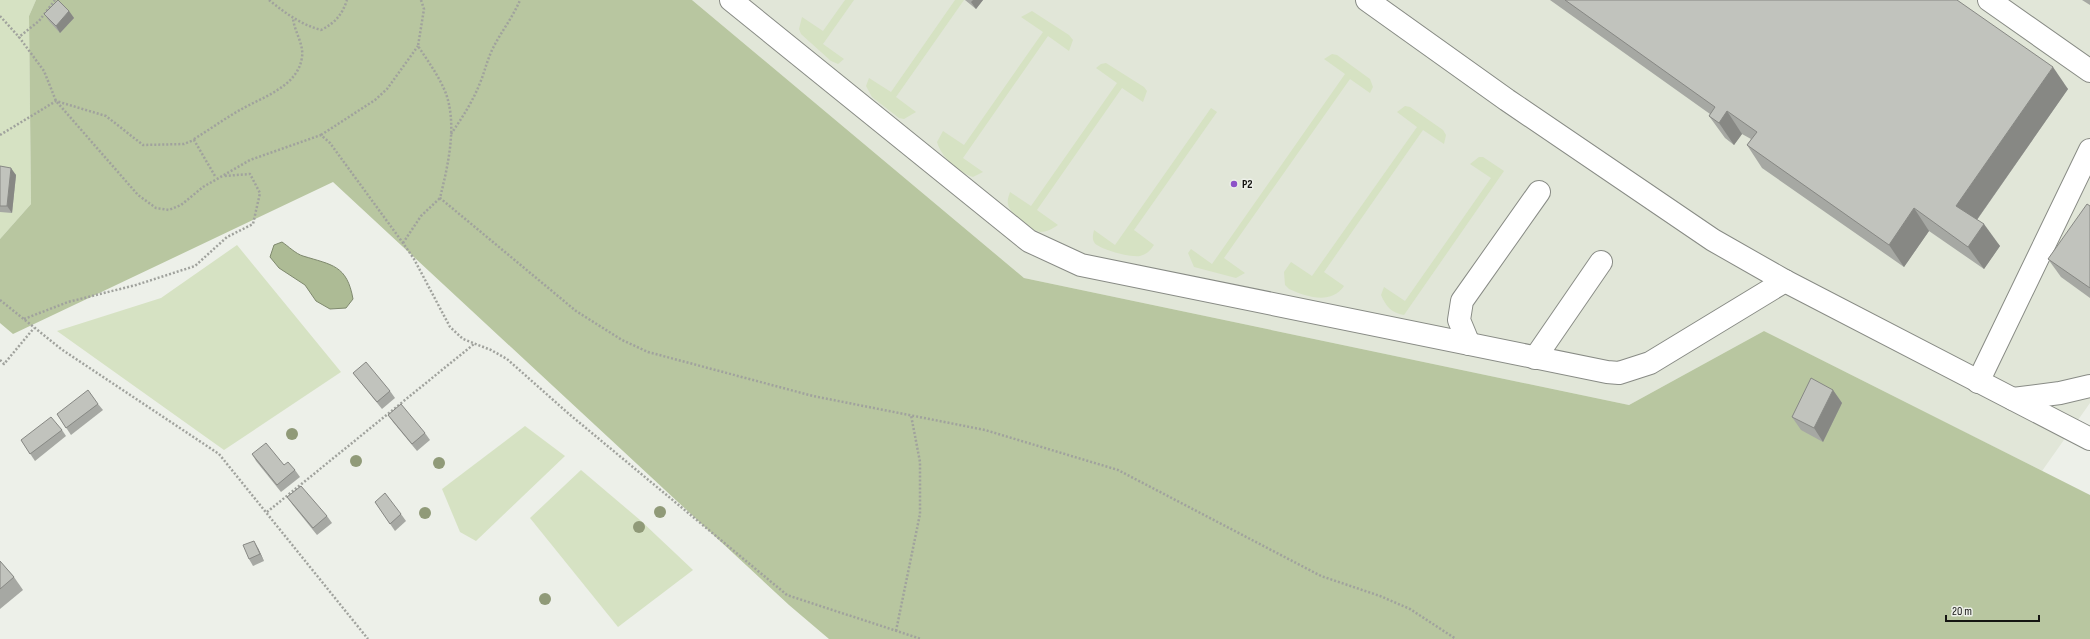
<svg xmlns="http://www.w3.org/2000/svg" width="2090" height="639" viewBox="0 0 2090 639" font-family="'Sofia Sans Condensed',sans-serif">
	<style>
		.built { fill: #e1e6d8 }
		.green { fill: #d6e2c3 }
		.forest { fill: #b8c6a0 }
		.water { fill: #adbb95; stroke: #7f896e }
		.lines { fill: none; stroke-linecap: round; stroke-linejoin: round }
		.minor-casing { stroke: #888b85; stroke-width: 24 }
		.path { stroke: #a0a29d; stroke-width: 2.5; stroke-dasharray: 2 2; stroke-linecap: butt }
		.minor { stroke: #fff; stroke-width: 22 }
		.tree { fill: #909a78 }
		.wall { fill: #a6a8a3 }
		.shaded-wall { fill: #878884 }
		.building { fill: #c1c3bd; stroke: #878884 }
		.poi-dot { fill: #8d52c8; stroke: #edf0e9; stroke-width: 1.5 }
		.labels { text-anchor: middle; stroke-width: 3; stroke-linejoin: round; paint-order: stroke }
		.poi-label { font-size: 12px; font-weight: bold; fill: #141412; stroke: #edf0e9; text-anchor: start }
	</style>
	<rect width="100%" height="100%" fill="#edf0e9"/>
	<!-- built -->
	<polygon class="built" points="692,0 2090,0 2090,403 2042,471 1764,331 1629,405 1024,278"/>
	<!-- green -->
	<g class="green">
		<polygon points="0,0 36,0 29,16 31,204 0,239"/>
		<polygon points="845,0 854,0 823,44 844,59 838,64 831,61 801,34 799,29 802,17 823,31"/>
		<polygon points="955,0 964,0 896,97 916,112 904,119 899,118 872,97 866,86 869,78 891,92"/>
		<path d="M1032 11 1069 35 1073 40 1069 51 1048 36 963 158 983 172 973 177C958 172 941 157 937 142L943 131 964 145 1043 32 1021 17Z"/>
		<polygon points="1332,54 1337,55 1370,79 1373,87 1370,93 1350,79 1224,258 1245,273 1236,278 1194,267 1188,253 1191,249 1212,264 1345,74 1324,59"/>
		<path d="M1106 63 1144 87 1147 91 1143 102 1122 88 1037 210 1058 225C1052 229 1047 232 1040 232 1031 231 1009 213 1008 204 1007 199 1009 196 1010 192L1031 206 1117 83 1096 68 1101 64Z"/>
		<path d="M1405 106 1410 107 1443 130 1446 135 1444 144 1423 130 1324 272 1344 286C1331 305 1307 297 1289 289L1285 285 1284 272 1291 262 1312 276 1417 127 1397 112Z"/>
		<path d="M1211 108 1217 112 1134 230 1154 245C1150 251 1147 254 1140 256 1132 258 1097 249 1094 242 1092 238 1093 235 1094 230L1115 245Z"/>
		<path d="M1479 157H1483L1504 171 1404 315C1391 313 1386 306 1381 295L1384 287 1405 301 1491 178 1470 164Z"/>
		<polygon points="237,245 341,372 224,450 57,331 161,298"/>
		<polygon points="525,426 565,456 476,541 460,532 442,489"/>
		<polygon points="581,470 640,520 693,570 618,627 530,518"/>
	</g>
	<!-- forest -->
	<polygon class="forest" points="36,0 692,0 1024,278 1629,405 1764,331 2090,495 2090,639 829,639 789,605 333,182 13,334 0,323 0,239 31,204 29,16"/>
	<!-- water -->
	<path class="water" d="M282 242C288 246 296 254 303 256 332 265 347 265 353 299L346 308 330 309 316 301 305 285 279 268 270 257 274 245Z"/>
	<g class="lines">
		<defs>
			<g id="minor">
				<polyline points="731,0 1029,241 1081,265 1607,372 1619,373 1650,363 1785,281"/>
				<polyline points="1367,0 1507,100 1713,240 1785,281 2090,439"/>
				<polyline points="1989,0 2090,71"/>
				<polyline points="1469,344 1459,320 1462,301 1539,192"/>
				<polyline points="1535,358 1601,262"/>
				<polyline points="1978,382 2090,150"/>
				<polyline points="2013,399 2060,393 2090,386"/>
			</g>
		</defs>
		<!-- minor casing -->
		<use href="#minor" class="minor-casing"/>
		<!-- path -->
		<g class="path">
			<polyline points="55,0 39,21 19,37 44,71 56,101 138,195 156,208 169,210 181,205 203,187 250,160 321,135 330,143 403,243 414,259 450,327 463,339 491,350 507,359 569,414 787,595 921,639"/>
			<path d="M269 0C285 13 300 24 321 30 335 23 342 15 347 0"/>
			<path d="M421 0 424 9 418 46C428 61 438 75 445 91 458 124 448 165 440 198L576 311 622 340 648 352 813 396 985 430 1118 470 1321 576 1380 596 1410 609 1456 639"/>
			<polyline points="0,16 19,37"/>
			<path d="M451 134C462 118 473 101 480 83 485 71 487 60 493 48 501 32 513 17 520 0"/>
			<polyline points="0,135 56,101 106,116 143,145 184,144 194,140 215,176"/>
			<polyline points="321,135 375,100 387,89 418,46"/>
			<path d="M194 139C209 130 224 119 240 110 262 97 298 87 302 57 304 44 294 31 293 18"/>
			<polyline points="403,243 421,216 440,198"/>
			<polyline points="0,300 61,349 219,454 368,639"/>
			<polyline points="24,319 68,302 136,285 195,266 227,237 253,224 260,193 250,174 224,176"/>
			<polyline points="0,360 4,364 34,328"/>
			<polyline points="267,512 474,344"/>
			<polyline points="896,631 920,514 920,462 911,415"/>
		</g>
		<!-- minor -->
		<use href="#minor" class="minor"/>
	</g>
	<!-- trees -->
	<g class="tree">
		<circle cx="292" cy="434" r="6"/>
		<circle cx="356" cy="461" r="6"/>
		<circle cx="439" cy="463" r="6"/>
		<circle cx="660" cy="512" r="6"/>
		<circle cx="425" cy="513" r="6"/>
		<circle cx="639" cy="527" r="6"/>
		<circle cx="545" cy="599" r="6"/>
	</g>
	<!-- wall -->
	<g class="wall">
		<polygon points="965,0 983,0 976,9"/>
		<polygon points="1550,0 1957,0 2068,89 1977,220 2000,246 1984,269 1929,231 1904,267 1762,168 1747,145 1751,139 1742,134 1734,145 1725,138 1709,116 1710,114"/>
		<polygon points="2082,0 2090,0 2090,5"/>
		<polygon points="69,11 74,18 60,33 49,21 44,14"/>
		<polygon points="0,166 16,175 12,213 0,212"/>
		<polygon points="2090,206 2090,298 2061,277 2048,259"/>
		<polygon points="353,373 390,391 395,398 382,409"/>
		<polygon points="1833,390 1842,403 1823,442 1801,430 1792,417"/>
		<polygon points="98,404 103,410 71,435 57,414"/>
		<polygon points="388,415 425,433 430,440 417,451 393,422"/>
		<polygon points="62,430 66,436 35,461 21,440"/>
		<polygon points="252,454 284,465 295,470 300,477 281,492 256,461"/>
		<polygon points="287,497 327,516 332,523 317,535 292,504"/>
		<polygon points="375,502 401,514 406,521 395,531"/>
		<polygon points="258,548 264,561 253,566 249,559"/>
		<polygon points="0,561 14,577 23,590 0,609"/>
	</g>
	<!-- shaded-wall -->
	<g class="shaded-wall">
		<polygon points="973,0 983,0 976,9 971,2"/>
		<polygon points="69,11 74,18 60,33 56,26"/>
		<polygon points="2053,67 2068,89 1971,228 1956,206"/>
		<polygon points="1727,111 1742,134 1734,145 1719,123"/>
		<polygon points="11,168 16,175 12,213 7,206"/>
		<polygon points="1914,208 1929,231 1904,267 1889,245"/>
		<polygon points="1984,224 2000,246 1984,269 1968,247"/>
		<polygon points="1833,390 1842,403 1823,442 1814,428"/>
		<polygon points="254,541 258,548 264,561 260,554"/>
	</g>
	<!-- building -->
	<g class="building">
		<polygon points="58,0 69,11 56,26 44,14"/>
		<polygon points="1565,0 1957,0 2053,67 1956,206 1984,224 1968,247 1914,208 1889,245 1747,145 1757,132 1727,111 1719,123 1709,116 1715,107"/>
		<polygon points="0,166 11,168 7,206 0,206"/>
		<polygon points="2087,204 2090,206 2090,288 2048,259"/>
		<polygon points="366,362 390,391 377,402 353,373"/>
		<polygon points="1811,378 1833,390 1814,428 1792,417"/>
		<polygon points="88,390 98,404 66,428 57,414"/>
		<polygon points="401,404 425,433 412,444 388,415"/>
		<polygon points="51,417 62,430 30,454 21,440"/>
		<polygon points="266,443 284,465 288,462 295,470 277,485 252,454"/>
		<polygon points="301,486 327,516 313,528 287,497"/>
		<polygon points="385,493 401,514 390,524 375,502"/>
		<polygon points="254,541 260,554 249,559 243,545"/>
		<polygon points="0,561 14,577 0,589"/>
	</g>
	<!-- markers -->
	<circle class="poi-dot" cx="1234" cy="184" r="4"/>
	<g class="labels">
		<!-- poi labels -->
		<g class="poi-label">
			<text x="1242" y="188">P2</text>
		</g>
	</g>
	<!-- scale -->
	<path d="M1946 615v6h93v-6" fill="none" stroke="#141412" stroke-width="2"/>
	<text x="1952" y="615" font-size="12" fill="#141412" stroke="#edf0e9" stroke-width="3" paint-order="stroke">20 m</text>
</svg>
